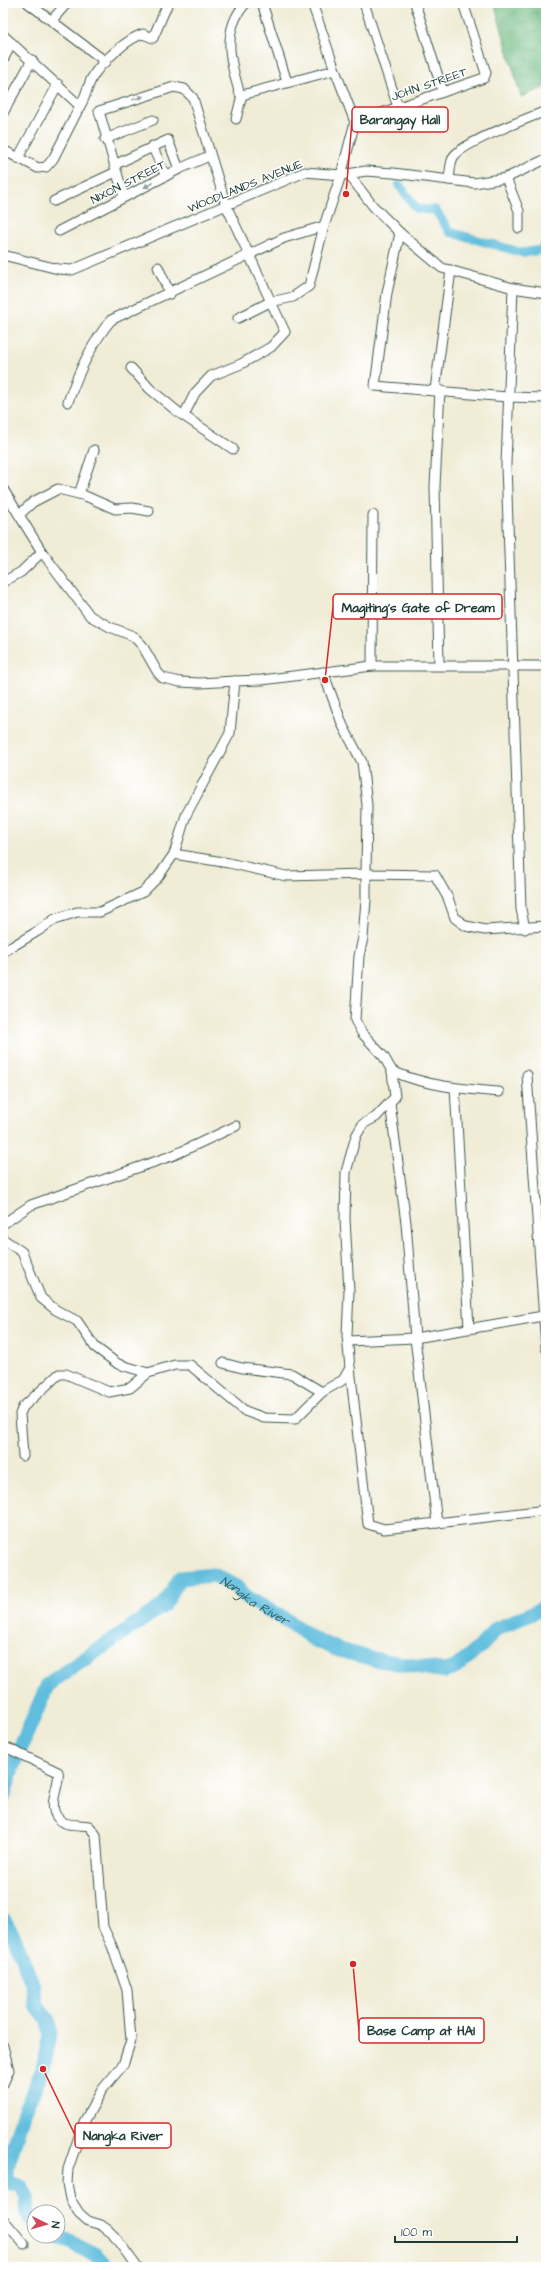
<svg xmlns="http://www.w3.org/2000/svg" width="549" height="2270" viewBox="0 0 549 2270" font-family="'Architects Daughter',sans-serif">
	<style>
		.forest { fill: url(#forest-crowns); stroke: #487c5c }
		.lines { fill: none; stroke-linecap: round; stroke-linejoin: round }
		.canal { stroke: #5fbddd; stroke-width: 9 }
		.river { stroke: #5fbddd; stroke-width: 15 }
		.minor-casing { stroke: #3e574c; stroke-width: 11 }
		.minor { stroke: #fff; stroke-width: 9 }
		.oneway { fill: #8f9e9a }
		.labels { text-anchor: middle; stroke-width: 3; stroke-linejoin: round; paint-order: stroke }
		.street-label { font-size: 12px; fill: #1f3d34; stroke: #fff }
		.water-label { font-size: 13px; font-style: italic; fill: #326367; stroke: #fff }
		.leader { fill: none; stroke: #d62828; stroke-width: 1.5 }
		.callout-dot { fill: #d62828; stroke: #fff; stroke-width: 1.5 }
		.callout { fill: #fff; stroke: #d62828; stroke-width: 1.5 }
		.callout-label { font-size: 13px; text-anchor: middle; font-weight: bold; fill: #1f3d34 }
	</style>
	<defs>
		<pattern id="forest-crowns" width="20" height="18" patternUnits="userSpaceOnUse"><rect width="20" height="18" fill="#72bc84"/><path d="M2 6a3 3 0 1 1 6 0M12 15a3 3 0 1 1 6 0" fill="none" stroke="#5d9a6d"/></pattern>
	</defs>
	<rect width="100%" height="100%" fill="#fff"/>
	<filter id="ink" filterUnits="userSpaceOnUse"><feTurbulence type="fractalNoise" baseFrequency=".025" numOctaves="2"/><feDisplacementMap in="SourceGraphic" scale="8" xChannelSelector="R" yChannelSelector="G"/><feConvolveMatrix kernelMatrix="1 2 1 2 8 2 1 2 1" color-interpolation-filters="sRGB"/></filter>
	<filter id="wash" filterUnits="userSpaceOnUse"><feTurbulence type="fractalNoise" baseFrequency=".012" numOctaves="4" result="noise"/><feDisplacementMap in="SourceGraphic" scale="16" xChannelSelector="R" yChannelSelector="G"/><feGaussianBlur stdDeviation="0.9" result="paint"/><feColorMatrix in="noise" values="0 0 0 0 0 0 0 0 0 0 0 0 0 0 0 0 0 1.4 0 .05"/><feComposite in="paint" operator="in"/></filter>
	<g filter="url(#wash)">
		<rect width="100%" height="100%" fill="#f0ecd6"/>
		<!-- forest -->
		<polygon class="forest" points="494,3 546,3 546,87 521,97"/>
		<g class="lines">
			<!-- canal -->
			<polyline class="canal" points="399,185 417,209 435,210 450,232 523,253 546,249"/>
			<!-- river -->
			<g class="river">
				<path id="s1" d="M3 1798 13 1765 48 1684 164 1605 180 1578 214 1575 236 1587 249 1599 288 1621 313 1639 339 1650 373 1659 445 1671 455 1668 481 1646 496 1629 546 1607"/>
				<path d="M3 1919 14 1937 33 1986 36 2005 48 2020 50 2034 43 2069 23 2114 7 2167 5 2181 21 2186C22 2189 26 2194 27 2198 29 2209 21 2211 34 2220"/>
				<polyline points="58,2236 96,2255 107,2267"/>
			</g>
		</g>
	</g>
	<g filter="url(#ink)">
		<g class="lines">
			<defs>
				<g id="minor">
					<polyline points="28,3 106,62"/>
					<polyline points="262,3 287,82"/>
					<polyline points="312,3 335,70 355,122"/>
					<polyline points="364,3 398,107"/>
					<polyline points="415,3 443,92"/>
					<polyline points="52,20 67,3"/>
					<polyline points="3,35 80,106 53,159 46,167 38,168 3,150"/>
					<polyline points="3,60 12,43"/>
					<path d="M242 95 240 94C230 62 221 30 246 3"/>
					<polyline points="242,95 335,70"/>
					<path d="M80 106C86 97 87 87 92 78 99 64 128 38 143 34L153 38 168 3"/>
					<polyline points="3,113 32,60"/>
					<polyline points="236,119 242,95"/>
					<polyline points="355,122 484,78 486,73 463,3"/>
					<polyline points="105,139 153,120"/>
					<polyline points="152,146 166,176"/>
					<polyline points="18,158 58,84"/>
					<polyline points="114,165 168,140 179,169"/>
					<polyline points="349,175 373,206 400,233 442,268 513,288 546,293"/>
					<path d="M449 180C450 173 450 161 454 156 464 142 528 118 546 111"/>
					<polyline points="124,197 99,111 174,87 184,89 193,98 226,205 285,332 271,347 241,364 211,376 195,393 184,415"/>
					<polyline points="54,201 116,172"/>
					<polyline points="519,228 519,211 506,178 546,159"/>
					<polyline points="59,231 179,169 209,156"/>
					<polyline points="400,233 387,293 375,386 507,397 546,398"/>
					<polyline points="3,255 58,269 72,270 305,172 341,175 366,171 393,173 474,183 506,178"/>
					<polyline points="158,267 170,294"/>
					<polyline points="513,288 506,464 521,909 525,929"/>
					<polyline points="238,318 270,302 293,297 309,286 324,226 341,175 355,122"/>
					<polyline points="131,368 150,389 178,412 233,449"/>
					<polyline points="435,390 451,270"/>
					<path d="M68 402C78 373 91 344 111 320L284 238 324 226"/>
					<polyline points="3,489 42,552 90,616 110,627 133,636 142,645 158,673 163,678 180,682 200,683 235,681"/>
					<polyline points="79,494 94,450"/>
					<polyline points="20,514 33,502 58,489 83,495 115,509 132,508 149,511"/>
					<polyline points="3,582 21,572 42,552"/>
					<polyline points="439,665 435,486 440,390"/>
					<polyline points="372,666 373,515"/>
					<polyline points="174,854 229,863 286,876 366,874 367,805 362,762 343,726 323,672"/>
					<polyline points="3,952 38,931 55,919 77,912 100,912 143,892 158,877 174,854 186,815 230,733 235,681 262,680 372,666 546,666"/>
					<path d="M392 1071C425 1086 463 1089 499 1092"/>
					<polyline points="527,1075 546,1348"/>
					<polyline points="455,1088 469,1328"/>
					<polyline points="3,1224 31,1205 174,1155 236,1126"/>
					<polyline points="3,1239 22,1252 41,1298 56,1310 77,1321 95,1347 118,1364 148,1373 175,1365 190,1365 245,1411 264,1418 295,1419 322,1392 292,1374 242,1368 223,1363"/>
					<polyline points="348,1341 415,1338 543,1316"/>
					<polyline points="350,1368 368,1524 384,1529 437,1523 415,1338 406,1223 390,1103"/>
					<polyline points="322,1392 343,1380 350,1368 347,1335 349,1291 345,1219 346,1172 356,1136 363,1124 376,1117 395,1097 392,1071 384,1057 362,1033 355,1020 359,956 363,938 366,900 366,874 435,875 448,898 455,918 466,926 485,930 546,926"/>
					<polyline points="23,1456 20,1414 23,1407 59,1374 66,1374 109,1392 130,1388 148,1373"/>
					<polyline points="437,1523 546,1510"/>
					<path d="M3 1746 58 1772C62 1784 41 1812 65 1823 72 1826 81 1824 89 1826L96 1835 103 1927 112 1946 127 1990 131 2040 123 2065 102 2090 84 2122 68 2169 67 2183 70 2199 79 2213 88 2221 101 2225 112 2233 137 2267"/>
					<polyline points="3,2046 9,2070 3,2084"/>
					<polyline points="3,2219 24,2244"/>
				</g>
			</defs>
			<!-- minor casing -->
			<use href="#minor" class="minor-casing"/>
			<!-- minor -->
			<use href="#minor" class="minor"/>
		</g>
		<!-- one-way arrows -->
		<defs><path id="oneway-solid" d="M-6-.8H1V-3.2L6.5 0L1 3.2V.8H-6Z"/></defs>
		<g class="oneway">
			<use href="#oneway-solid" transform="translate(138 98) rotate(-17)"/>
			<use href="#oneway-solid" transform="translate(149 185) rotate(153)"/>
		</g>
	</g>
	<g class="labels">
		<!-- street labels -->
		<g class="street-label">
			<text transform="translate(429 84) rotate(-19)" y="4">JOHN STREET</text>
			<text transform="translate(128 182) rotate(-27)" y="4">NIXON STREET</text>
			<text transform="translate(245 186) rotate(-22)" y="4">WOODLANDS AVENUE</text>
		</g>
		<!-- water labels -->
		<g class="water-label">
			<text dy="5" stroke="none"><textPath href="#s1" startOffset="377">Nangka River</textPath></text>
		</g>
	</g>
	<!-- callouts -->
	<path class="leader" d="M346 194L352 120M325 680L333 607M353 1964L359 2031M43 2069L75 2135"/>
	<g class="callout-dot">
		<circle cx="346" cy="194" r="4"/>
		<circle cx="325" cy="680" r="4"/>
		<circle cx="353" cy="1964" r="4"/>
		<circle cx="43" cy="2069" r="4"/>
	</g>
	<g class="callout">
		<rect x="352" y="107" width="96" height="25" rx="4"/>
		<rect x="333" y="594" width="169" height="25" rx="4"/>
		<rect x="359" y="2018" width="125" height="25" rx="4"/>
		<rect x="75" y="2123" width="96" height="25" rx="4"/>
	</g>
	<g class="callout-label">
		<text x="400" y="124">Barangay Hall</text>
		<text x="418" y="612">Magiting's Gate of Dream</text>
		<text x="421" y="2035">Base Camp at HAI</text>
		<text x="123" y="2140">Nangka River</text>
	</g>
	<!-- margin -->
	<rect width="549" height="2270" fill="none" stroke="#fff" stroke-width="16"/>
	<!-- north arrow -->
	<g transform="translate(46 2224) rotate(95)"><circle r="19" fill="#ffffff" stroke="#a5b1ae"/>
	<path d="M0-3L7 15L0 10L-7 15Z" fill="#d1495b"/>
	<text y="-6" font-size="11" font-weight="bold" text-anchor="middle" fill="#1f3d34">N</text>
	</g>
	<!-- scale -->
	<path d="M395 2236v6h122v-6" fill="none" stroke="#1f3d34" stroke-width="2"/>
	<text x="401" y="2236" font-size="12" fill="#1f3d34" stroke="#ffffff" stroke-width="3" paint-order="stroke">100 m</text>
</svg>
